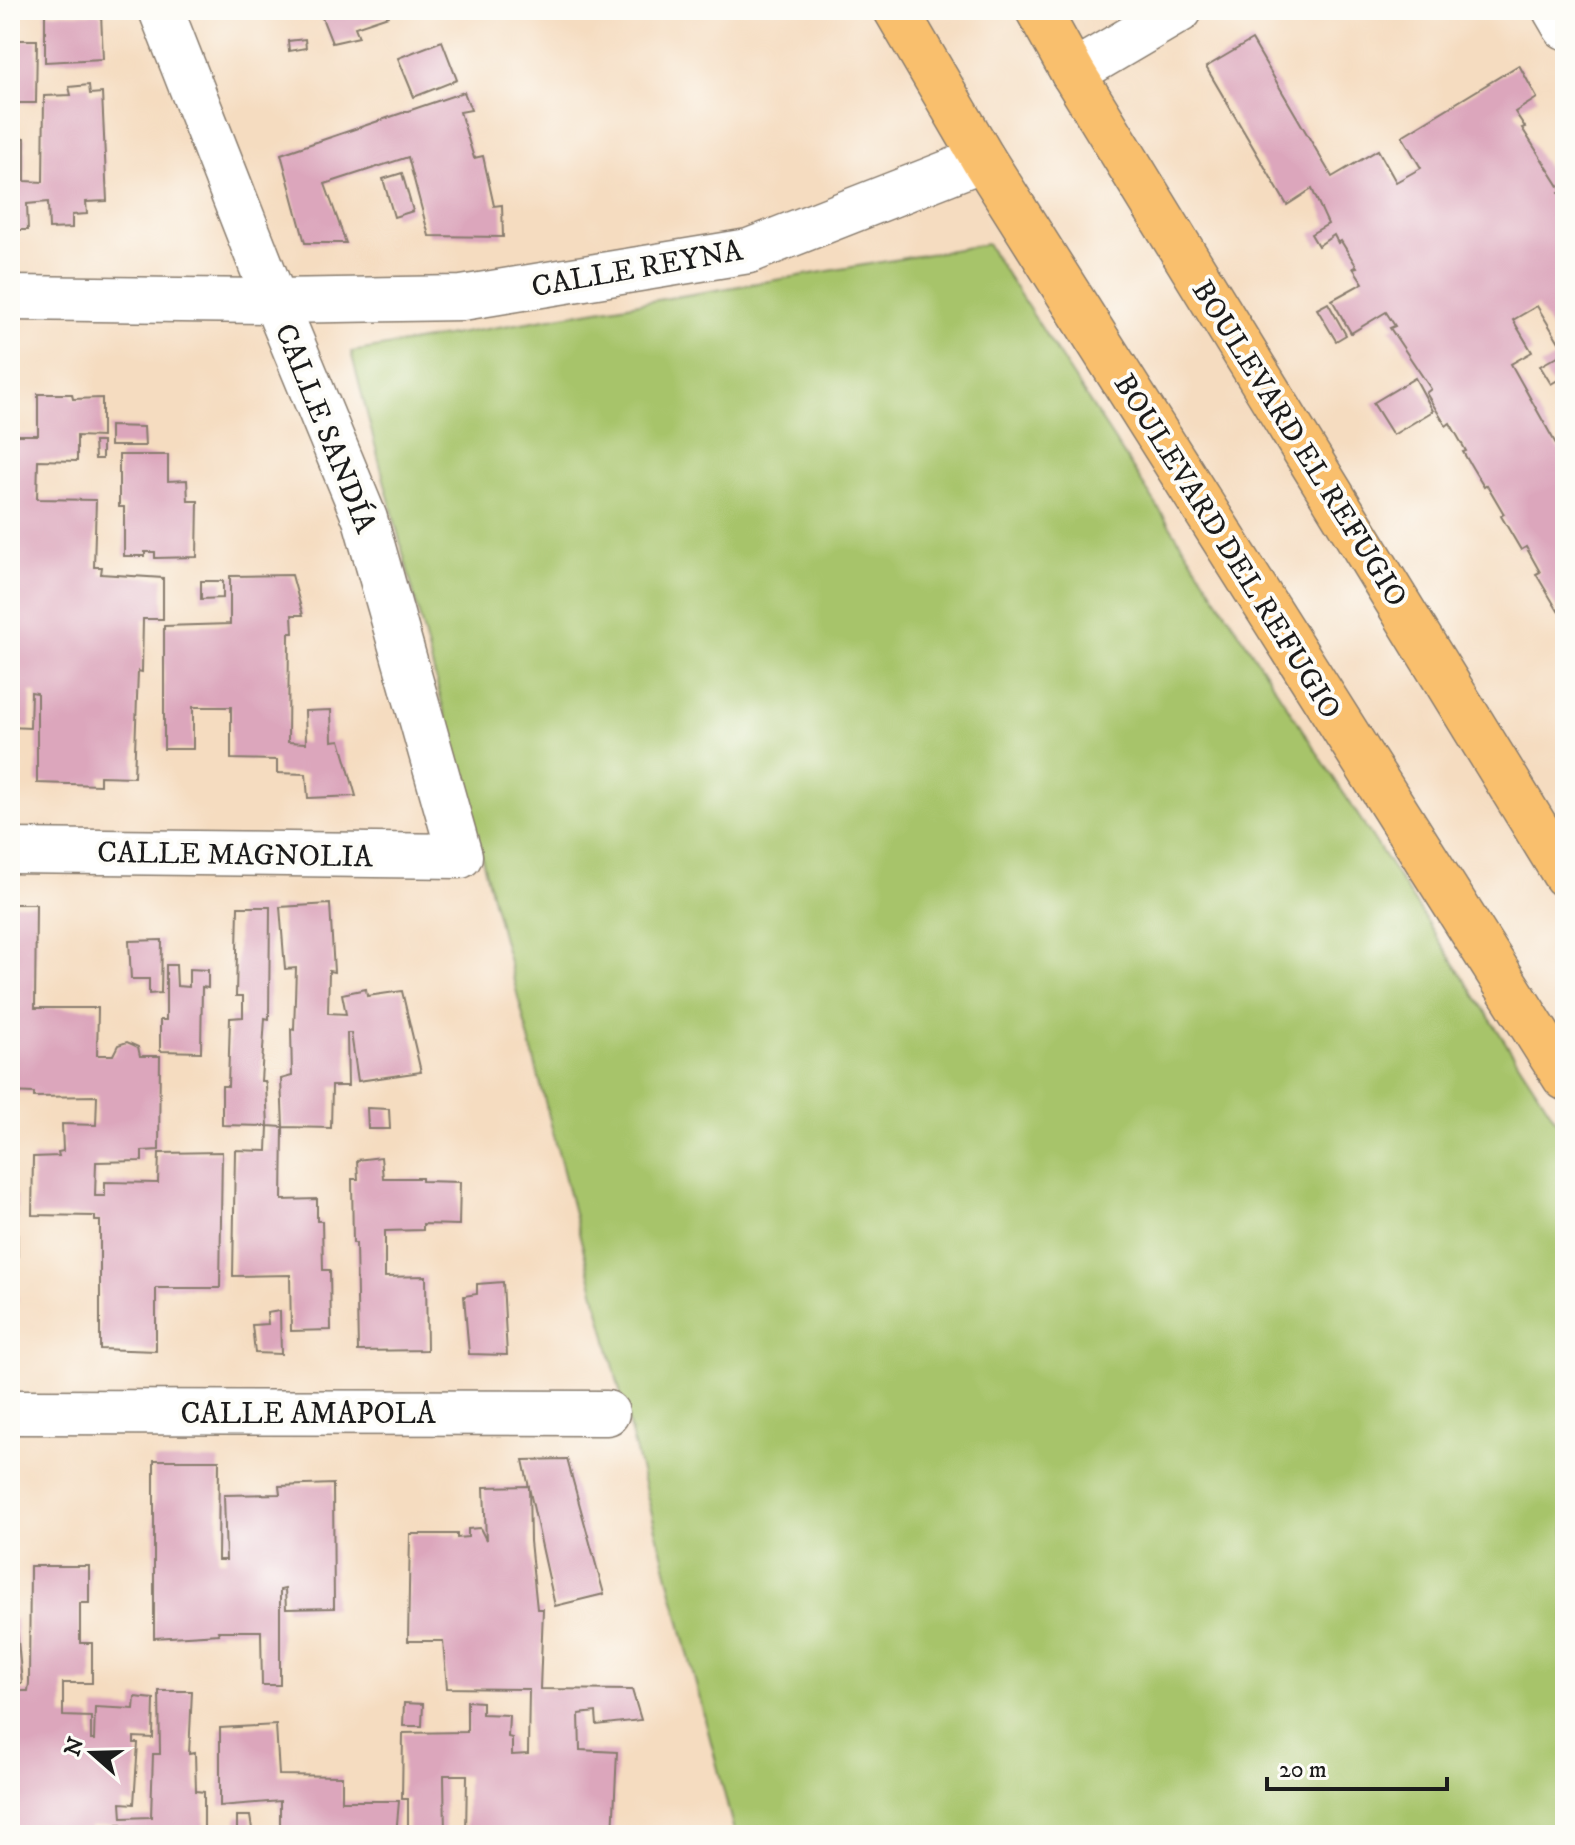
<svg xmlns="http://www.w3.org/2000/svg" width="1575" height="1845" viewBox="0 0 1575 1845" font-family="'IM FELL DW Pica',serif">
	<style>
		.green { fill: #a7c46b; stroke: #627044; stroke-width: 2 }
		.building { fill: #dca6bc }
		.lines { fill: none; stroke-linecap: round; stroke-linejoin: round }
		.minor-casing { stroke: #887c6e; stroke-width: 47 }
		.major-casing { stroke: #887c6e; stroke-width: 47 }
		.minor { stroke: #fff; stroke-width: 44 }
		.major { stroke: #f9bf6d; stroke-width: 44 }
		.labels { text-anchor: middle; stroke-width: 8; stroke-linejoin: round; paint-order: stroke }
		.street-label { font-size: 30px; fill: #1c1c1c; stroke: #fdfcf7 }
	</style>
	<rect width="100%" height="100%" fill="#fdfcf7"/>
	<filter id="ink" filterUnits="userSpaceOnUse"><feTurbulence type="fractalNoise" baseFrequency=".0125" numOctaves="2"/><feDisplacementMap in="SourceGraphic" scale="16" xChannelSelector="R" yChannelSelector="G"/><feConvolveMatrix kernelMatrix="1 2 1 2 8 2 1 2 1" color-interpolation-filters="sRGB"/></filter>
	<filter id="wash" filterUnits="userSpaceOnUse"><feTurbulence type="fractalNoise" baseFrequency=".006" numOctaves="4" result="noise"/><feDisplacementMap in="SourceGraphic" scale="32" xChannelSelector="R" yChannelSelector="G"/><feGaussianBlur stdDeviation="1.8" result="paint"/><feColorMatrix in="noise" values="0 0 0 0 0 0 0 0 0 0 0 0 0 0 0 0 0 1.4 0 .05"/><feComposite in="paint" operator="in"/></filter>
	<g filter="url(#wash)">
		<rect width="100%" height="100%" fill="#f5dcc0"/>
		<!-- green -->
		<polygon class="green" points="987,244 1565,1134 1565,1835 735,1835 351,352"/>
		<g id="blocks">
			<!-- building -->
			<g class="building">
				<polygon points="319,10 386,10 388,16 355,27 359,37 332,43"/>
				<polygon points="45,13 101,14 103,59 45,62"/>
				<polygon points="305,39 306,48 289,51 288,41"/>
				<polygon points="10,40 37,40 36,103 10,103"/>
				<polygon points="1252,40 1332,177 1378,150 1396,182 1421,168 1402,136 1519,65 1537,98 1515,112 1525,127 1522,128 1562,191 1559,193 1565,203 1565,393 1558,380 1551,384 1540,366 1565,352 1537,306 1513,320 1532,352 1511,364 1565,460 1565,614 1561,608 1558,611 1536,574 1540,572 1526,547 1521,550 1501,516 1504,514 1487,485 1484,487 1473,469 1463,452 1466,451 1450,423 1446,426 1426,393 1431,389 1390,328 1395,326 1386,312 1351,333 1332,300 1363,283 1353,268 1357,267 1341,241 1338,243 1334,235 1318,246 1311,234 1328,224 1312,189 1287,205 1206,67"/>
				<polygon points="442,41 457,80 414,97 398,58"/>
				<polygon points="89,85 90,94 102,93 107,201 86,202 87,214 72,215 72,228 49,229 48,202 27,204 28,230 16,230 16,181 10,181 10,138 25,138 25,181 43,182 44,96 71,95 69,87"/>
				<polygon points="464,92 471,110 460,112 474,158 483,156 494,206 502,205 503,237 429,236 408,157 325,184 346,243 305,243 281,154"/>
				<polygon points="402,173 413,211 394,217 383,179"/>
				<polygon points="1328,303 1346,335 1336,341 1317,309"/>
				<polygon points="1415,378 1433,411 1393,435 1373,403"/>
				<polygon points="38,394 72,394 73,399 102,398 102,437 77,436 77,461 38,460 37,499 96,500 94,567 102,567 101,574 163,578 163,619 143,619 142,672 138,671 134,777 100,776 100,785 37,783 37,693 31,692 30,728 10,727 10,435 38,435"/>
				<polygon points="110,426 144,427 145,446 110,446"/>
				<polygon points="94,442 102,442 102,459 95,459"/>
				<polygon points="119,455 168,455 168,481 187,480 188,501 198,501 197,557 155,558 155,552 145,552 145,556 124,556 124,507 119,507"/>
				<polygon points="292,575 303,615 292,615 293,633 289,633 288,742 306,743 305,711 331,710 332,741 340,740 356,796 308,798 306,774 277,773 277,760 231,759 231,707 193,707 193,749 164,749 164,626 230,624 230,576"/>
				<polygon points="201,581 223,581 223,598 201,599"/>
				<polygon points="10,904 36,904 35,1008 98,1008 97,1055 113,1055 118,1045 127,1042 138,1047 140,1056 160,1056 159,1150 142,1151 142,1161 96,1162 95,1196 105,1196 105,1182 158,1183 159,1153 222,1152 220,1288 156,1288 156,1351 100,1349 100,1221 95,1221 95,1216 32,1215 33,1157 59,1156 58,1152 63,1151 62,1124 96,1125 97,1096 34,1097 34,1093 10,1092"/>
				<polygon points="330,904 334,972 329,971 328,1013 346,1014 342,994 366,989 367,996 402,991 421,1072 358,1081 351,1033 347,1033 348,1086 332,1086 331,1128 283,1127 282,1200 317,1199 317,1221 322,1221 323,1270 330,1270 331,1330 291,1331 290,1275 233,1276 235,1150 267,1151 268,1126 222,1125 222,1086 228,1086 230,1018 243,1017 243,996 236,996 238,907 270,907 269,1019 265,1018 261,1081 265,1081 266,1085 268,1126 283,1127 281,1079 292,1076 291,1029 294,1030 296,968 285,969 280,907"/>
				<polygon points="162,940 161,993 149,994 149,979 131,979 129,941"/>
				<polygon points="166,965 176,965 177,986 189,987 189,969 208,970 208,988 202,987 201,1052 160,1051 160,1020 166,1020"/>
				<polygon points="367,1108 389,1109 390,1129 368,1129"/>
				<polygon points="381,1157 383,1178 422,1178 422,1181 460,1182 459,1225 423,1224 423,1230 385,1231 385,1277 426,1276 427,1350 358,1351 356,1243 353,1243 352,1179 358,1179 357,1160"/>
				<polygon points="10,1195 17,1195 18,1303 10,1303"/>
				<polygon points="503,1282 507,1355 469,1354 464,1296 477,1294 477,1284"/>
				<polygon points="280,1311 281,1354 255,1353 252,1325 268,1324 267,1313"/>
				<polygon points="567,1459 604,1594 555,1606 523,1460"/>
				<polygon points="154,1460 219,1460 218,1560 226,1560 224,1495 280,1494 279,1486 333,1484 334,1608 286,1609 285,1589 280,1590 280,1685 262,1685 261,1631 218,1631 219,1634 154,1638"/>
				<polygon points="529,1486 530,1541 537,1609 543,1609 540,1689 632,1690 641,1720 597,1725 596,1712 579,1714 580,1750 617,1752 613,1835 466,1835 467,1775 444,1775 445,1835 408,1835 408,1799 402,1799 403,1733 467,1732 467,1701 482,1702 482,1714 509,1715 508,1737 512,1738 512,1755 528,1754 529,1689 447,1688 443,1641 408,1641 410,1534 457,1534 457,1538 468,1537 468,1529 480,1528 486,1540 484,1487"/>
				<polygon points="30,1566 89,1566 89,1603 80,1603 80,1643 92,1643 92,1683 63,1683 63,1716 91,1717 91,1740 94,1740 95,1707 134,1709 135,1697 154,1699 153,1738 134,1737 134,1743 138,1743 134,1804 121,1803 122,1818 151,1817 153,1754 160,1754 159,1691 192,1691 189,1754 195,1753 196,1791 204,1792 204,1835 121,1835 121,1825 106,1825 90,1826 90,1835 10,1835 10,1697 16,1696 16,1691 28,1691 29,1683"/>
				<polygon points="10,1619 16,1619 22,1683 10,1683"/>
				<polygon points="404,1703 423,1704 422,1726 403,1726"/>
				<polygon points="276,1725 279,1775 342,1776 342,1801 399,1801 396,1835 280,1835 280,1801 220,1806 220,1728"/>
				<polygon points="237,1816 250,1816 253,1835 219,1835 219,1833 237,1832"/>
			</g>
		</g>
	</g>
	<g filter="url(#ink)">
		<use href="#blocks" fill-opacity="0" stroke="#887c6e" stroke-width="2"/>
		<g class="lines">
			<defs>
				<g id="minor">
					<polyline points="1555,10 1565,27"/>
					<polyline points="1073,73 1180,10"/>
					<polyline points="10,298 275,301 462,298 749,251 983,159"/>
					<polyline points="10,851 460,856 365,519 275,301 161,10"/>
					<polyline points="10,1412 607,1413"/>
				</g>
				<g id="major">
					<polyline points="896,10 983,159 1565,1078"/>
					<polyline points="1038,10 1073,73 1565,875"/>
				</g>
			</defs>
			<!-- minor casing -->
			<use href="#minor" class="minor-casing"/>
			<!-- major casing -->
			<use href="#major" class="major-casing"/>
			<!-- minor -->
			<use href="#minor" class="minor"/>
			<!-- major -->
			<use href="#major" class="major"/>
		</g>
	</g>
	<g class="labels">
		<!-- street labels -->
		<g class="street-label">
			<text transform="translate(637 268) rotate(-10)" y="10">CALLE REYNA</text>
			<text transform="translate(326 428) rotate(68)" y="10">CALLE SANDÍA</text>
			<text transform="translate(1300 443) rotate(58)" y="10">BOULEVARD EL REFUGIO</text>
			<text transform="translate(1228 546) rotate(58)" y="10">BOULEVARD DEL REFUGIO</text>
			<text transform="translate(235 854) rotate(1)" y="10">CALLE MAGNOLIA</text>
			<text x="308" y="1423">CALLE AMAPOLA</text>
		</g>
	</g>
	<!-- margin -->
	<rect width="1575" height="1845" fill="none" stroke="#fdfcf7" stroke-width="40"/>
	<!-- north arrow -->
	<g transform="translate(92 1753) rotate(290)" stroke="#fdfcf7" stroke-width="6" paint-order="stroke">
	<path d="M0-6L14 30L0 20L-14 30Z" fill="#1c1c1c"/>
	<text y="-12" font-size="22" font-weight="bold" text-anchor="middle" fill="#1c1c1c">N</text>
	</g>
	<!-- scale -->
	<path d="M1267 1777v12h180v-12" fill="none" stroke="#1c1c1c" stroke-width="4"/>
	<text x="1279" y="1777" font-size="24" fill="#1c1c1c" stroke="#fdfcf7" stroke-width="6" paint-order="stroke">20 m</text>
</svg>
